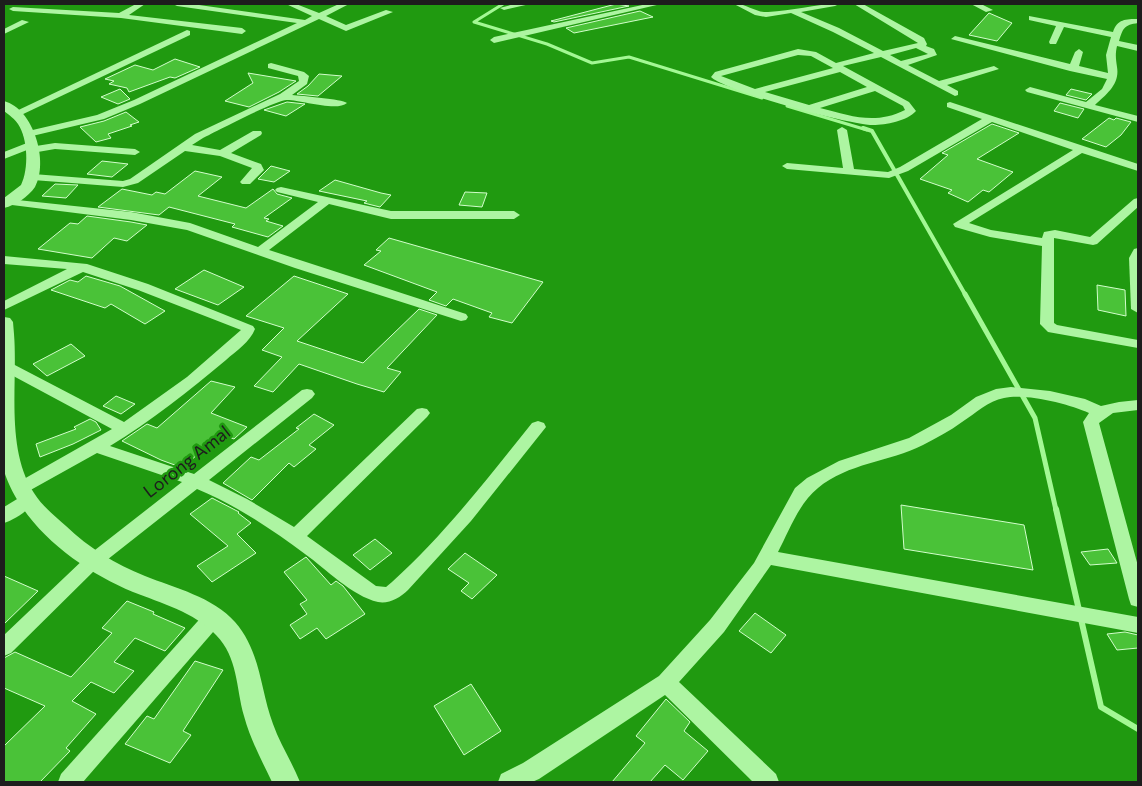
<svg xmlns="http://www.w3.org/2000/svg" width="1142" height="786" viewBox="0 0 1142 786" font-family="Commissioner,sans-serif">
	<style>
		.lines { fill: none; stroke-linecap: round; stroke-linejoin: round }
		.stream-far3 { stroke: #a3f894; stroke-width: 3 }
		.stream-far2 { stroke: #a3f894; stroke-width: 4 }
		.stream-far1 { stroke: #a3f894; stroke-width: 5 }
		.stream { stroke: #a3f894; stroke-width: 6 }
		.building { fill: #4ac238; stroke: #d2fecb }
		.minor { fill: #adf5a2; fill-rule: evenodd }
		.tertiary { fill: #adf5a2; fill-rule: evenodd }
		.labels { text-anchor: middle; stroke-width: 5; stroke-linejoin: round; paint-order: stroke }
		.street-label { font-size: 18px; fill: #1d1d1d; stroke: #209a10 }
	</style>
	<rect width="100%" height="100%" fill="#209a10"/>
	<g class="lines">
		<!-- stream-far3 -->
		<g class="stream-far3">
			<polyline points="503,4 474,22 547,44 592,63 629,57 762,98"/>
			<polyline points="787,106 867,130"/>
		</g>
		<!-- stream-far2 -->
		<polyline class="stream-far2" points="863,128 872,131 966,296"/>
		<!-- stream-far1 -->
		<polyline class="stream-far1" points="965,294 1035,418 1056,510"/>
		<!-- stream -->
		<polyline class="stream" points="1056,509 1101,707 1138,729"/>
	</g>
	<!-- building -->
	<g class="building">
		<polygon points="616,4 629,6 554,22 551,21"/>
		<polygon points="640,11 653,17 574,33 566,28"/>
		<polygon points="989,13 1012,23 997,41 969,35"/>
		<polygon points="175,59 200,67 175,78 170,77 129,92 127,88 109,84 114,81 105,79 135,65 153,70"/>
		<polygon points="248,73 296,81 279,92 249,107 225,101 253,83"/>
		<polygon points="319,74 342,76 318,96 297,94 308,86"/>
		<polygon points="120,89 130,99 118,104 101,97"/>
		<polygon points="1071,89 1092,94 1086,100 1066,95"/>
		<polygon points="287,102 305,104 286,116 264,110"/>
		<polygon points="1060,103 1084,109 1078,118 1054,111"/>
		<polygon points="126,112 139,122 130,125 132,126 108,134 111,138 96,142 80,127 104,121"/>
		<polygon points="1109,118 1114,120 1116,118 1131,122 1121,135 1106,147 1082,139"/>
		<polygon points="992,124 1019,133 977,159 1013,172 989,192 983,190 968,202 948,193 952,190 920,179 948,155 942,153"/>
		<polygon points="102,161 128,164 112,177 87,174"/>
		<polygon points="271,166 290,171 274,182 258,179"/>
		<polygon points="195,171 222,177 198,196 246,208 273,189 277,194 292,198 264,218 269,219 266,221 283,226 268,237 232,227 235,224 169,207 159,215 98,207 122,189 152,195 156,192 165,194"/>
		<polygon points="335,180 381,193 391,195 380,207 364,203 367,201 319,191"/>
		<polygon points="55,184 78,185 66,198 42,196"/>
		<polygon points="465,192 487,193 482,207 459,205"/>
		<polygon points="87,216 131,222 147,225 127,241 114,238 92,258 38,249 70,223 78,224"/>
		<polygon points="389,238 543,282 512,323 489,317 492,313 453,299 446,306 429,300 437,292 364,265 381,251 376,250"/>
		<polygon points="204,270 244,287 218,305 175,289"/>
		<polygon points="86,276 120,286 165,311 145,324 111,304 105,308 51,290 70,280 78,282"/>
		<polygon points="294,276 348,294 297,341 363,363 419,309 437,315 387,368 401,372 384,392 357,384 299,364 273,392 254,386 282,357 262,350 284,328 246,316"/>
		<polygon points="1097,285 1125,290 1126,316 1098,310"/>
		<polygon points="71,344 85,356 47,376 33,364"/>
		<polygon points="211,381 235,387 211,413 247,427 234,439 220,433 183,468 161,460 122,441 147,424 157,428"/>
		<polygon points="116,396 135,404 121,414 103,406"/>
		<polygon points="314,414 334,425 309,445 316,449 294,467 289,463 252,500 223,483 251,457 259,460 299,429 296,428"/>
		<polygon points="90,419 96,422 101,430 73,444 40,457 36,444 76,429 74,427"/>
		<polygon points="212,498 239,512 238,513 251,523 237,534 256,553 212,582 197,566 228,546 190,514"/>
		<polygon points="901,505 1024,525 1033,570 904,549"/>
		<polygon points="375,539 392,553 370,570 353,555"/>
		<polygon points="1108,549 1117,563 1090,565 1081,552"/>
		<polygon points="465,553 497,575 472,599 461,591 469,583 448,569"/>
		<polygon points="306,557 331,585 336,581 343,586 365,614 326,639 317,628 300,639 290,625 307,614 300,604 307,600 284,572"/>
		<polygon points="4,576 38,591 4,624"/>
		<polygon points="127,601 154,612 153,614 185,628 165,651 135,638 114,662 134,671 114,693 91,682 72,701 96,714 66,748 70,751 40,782 4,782 4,746 45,706 4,688 4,658 15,652 71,677 112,633 102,628"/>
		<polygon points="755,613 786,635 771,653 739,631"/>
		<polygon points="1125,632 1138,635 1138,648 1117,650 1107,634"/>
		<polygon points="195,661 223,670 183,731 191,735 170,763 125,744 147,716 154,719"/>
		<polygon points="471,684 501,731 464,755 434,706"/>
		<polygon points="666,699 690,722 684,731 708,751 683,780 665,765 650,782 612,782 645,743 636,736"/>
	</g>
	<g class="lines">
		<!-- minor -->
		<g class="minor">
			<polygon points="136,4 145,4 129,15 242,28 246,31 242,34 121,18 13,11 9,9 13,7 119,13"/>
			<polygon points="173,4 192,4 305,20 312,16 286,4 296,4 319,13 339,4 349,4 326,16 346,25 386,10 393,12 346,31 319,19 140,104 104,119 28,137 24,136 23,134 24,132 97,115 134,100 297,23 177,6"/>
			<polygon points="514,4 530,4 504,10 500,8"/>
			<polygon points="647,4 661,4 494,43 490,40 494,37"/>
			<path d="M734 4C746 3 756 13 768 12 792 11 815 4 839 4L835 6 801 12 839 28 883 51 918 43 854 4H863L924 38 927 44 926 46 934 49 937 55 908 65 939 81 994 66 999 69 947 85 958 91V95L955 96 881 57 843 66 909 102 916 111C907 121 886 125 873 125 851 125 725 91 711 77L715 72 798 49 816 52 836 63 874 53 833 32 791 13 766 17 755 15ZM916 48 928 54 901 61 890 55ZM798 55 811 56 833 68 755 89 721 76ZM840 72 867 87 809 105 765 92ZM875 91 903 106 905 110C875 125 851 116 820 108Z"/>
			<polygon points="971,4 981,4 993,10 986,12"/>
			<path d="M1029 16 1113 32C1117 19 1126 19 1138 19V23C1124 25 1123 28 1119 41L1138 45V51L1117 46C1115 55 1116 59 1117 67 1120 84 1107 94 1095 105L1138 116V122L1027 92 1025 90 1030 87 1086 102 1102 89 1107 79 1070 71 951 39 955 36 1070 64 1075 52 1079 49 1083 52 1079 66 1108 73 1106 55 1111 37 1064 27 1056 44H1050L1049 42 1056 26 1029 20Z"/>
			<polygon points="22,20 29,22 4,34 4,29"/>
			<polygon points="187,30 190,31 190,35 19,116 15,117 10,114"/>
			<path d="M271 63 304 72 309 76 307 84 292 95C302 96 342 99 347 103 337 112 301 100 287 100 278 99 215 132 203 138L192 145 220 150 253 131H261L262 133 261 135 231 153 261 164 264 170 250 184H242L240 182 252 168 220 156 185 151 138 183 123 187 33 180 27 177 33 174 123 181 130 179 195 134 280 94 299 81 298 76 268 68V64Z"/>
			<polygon points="950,102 1138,164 1138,171 1082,153 969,223 991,230 1042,238 1044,232 1055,230 1090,237 1134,199 1138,198 1138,207 1097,244 1093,245 1054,238 1054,323 1057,325 1138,340 1138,348 1048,332 1040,324 1042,246 990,237 955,227 953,224 1073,150 992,122 908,171 889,178 787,169 782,166 787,163 843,168 837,130 842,127 847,130 854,169 888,172 900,167 982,119 947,107 947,103"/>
			<polygon points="32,141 36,142 37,144 36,146 55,143 135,149 140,152 135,155 55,149 32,153 27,150 4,159 4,152"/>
			<polygon points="281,187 391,211 514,211 520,215 514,219 391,219 329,204 269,250 466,314 468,317 466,320 461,321 295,268 187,230 131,220 4,204 4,200 8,199 131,212 190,223 258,247 318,202 277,192 275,190 277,188"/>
			<polygon points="1138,248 1138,313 1131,309 1129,258 1134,249"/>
			<path d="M4 256 87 264 148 284 253 326 255 329C250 342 236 351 226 360 189 391 151 421 110 446L194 474 302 390 307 389 312 390 315 394 312 398 209 480 247 499 294 527 417 409 422 408 427 409 430 413 427 417 307 536 376 586 386 587 392 582C444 535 488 478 532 423L538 421 544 423 546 427 471 521 408 590C400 598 389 604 378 602 352 596 326 569 305 554 271 529 236 505 197 489L98 567 11 653 4 656V635L86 557 182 482 97 453 27 492 21 494 15 492 13 488 15 484 112 429 4 371V362L11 363 124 422 187 377 241 330 138 290 83 272 4 310V301L67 269 4 264Z"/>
			<path d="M1011 387 1050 391 1085 399 1101 406 1119 402 1138 400V410L1113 413 1099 423 1138 566V607L1131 605 1129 599 1083 422 1089 413C1069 404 1026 393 1004 398 988 401 976 413 962 422 950 431 936 438 923 445 889 462 848 463 818 488 799 503 789 531 778 552L1138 617V633L771 565 724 632 679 682 776 774 779 782H753L665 695 539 779 532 782H498L501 774 523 763 659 676 710 620 754 563 795 488 807 478 839 461 909 438 951 415 976 397 996 389Z"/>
			<path d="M27 493 33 495 35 500C30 510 14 520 4 523V507Z"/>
			<polygon points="213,610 220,612 223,618 220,624 83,782 58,782 61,774 206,612"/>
		</g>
		<!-- tertiary -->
		<g class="tertiary">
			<path d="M4 101C34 109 49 162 35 187 28 197 16 205 4 208V198L21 185C29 169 28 139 18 124 15 119 9 115 4 111Z"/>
			<path d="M4 317 10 318 13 322 14 334C18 384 5 448 34 493 42 506 55 516 66 526 89 548 115 564 145 576 175 588 213 597 235 622 261 652 260 689 273 724 280 744 292 762 300 782H272C262 761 250 739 244 716 236 688 238 657 216 635 194 612 161 603 133 592 80 570 22 527 4 471Z"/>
		</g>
	</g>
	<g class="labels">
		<!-- street labels -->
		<g class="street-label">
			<text transform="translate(187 462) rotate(-38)" y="6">Lorong Amal</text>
		</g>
	</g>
	<!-- border -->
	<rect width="1142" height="786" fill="none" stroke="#1d1d1d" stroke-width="10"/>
</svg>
